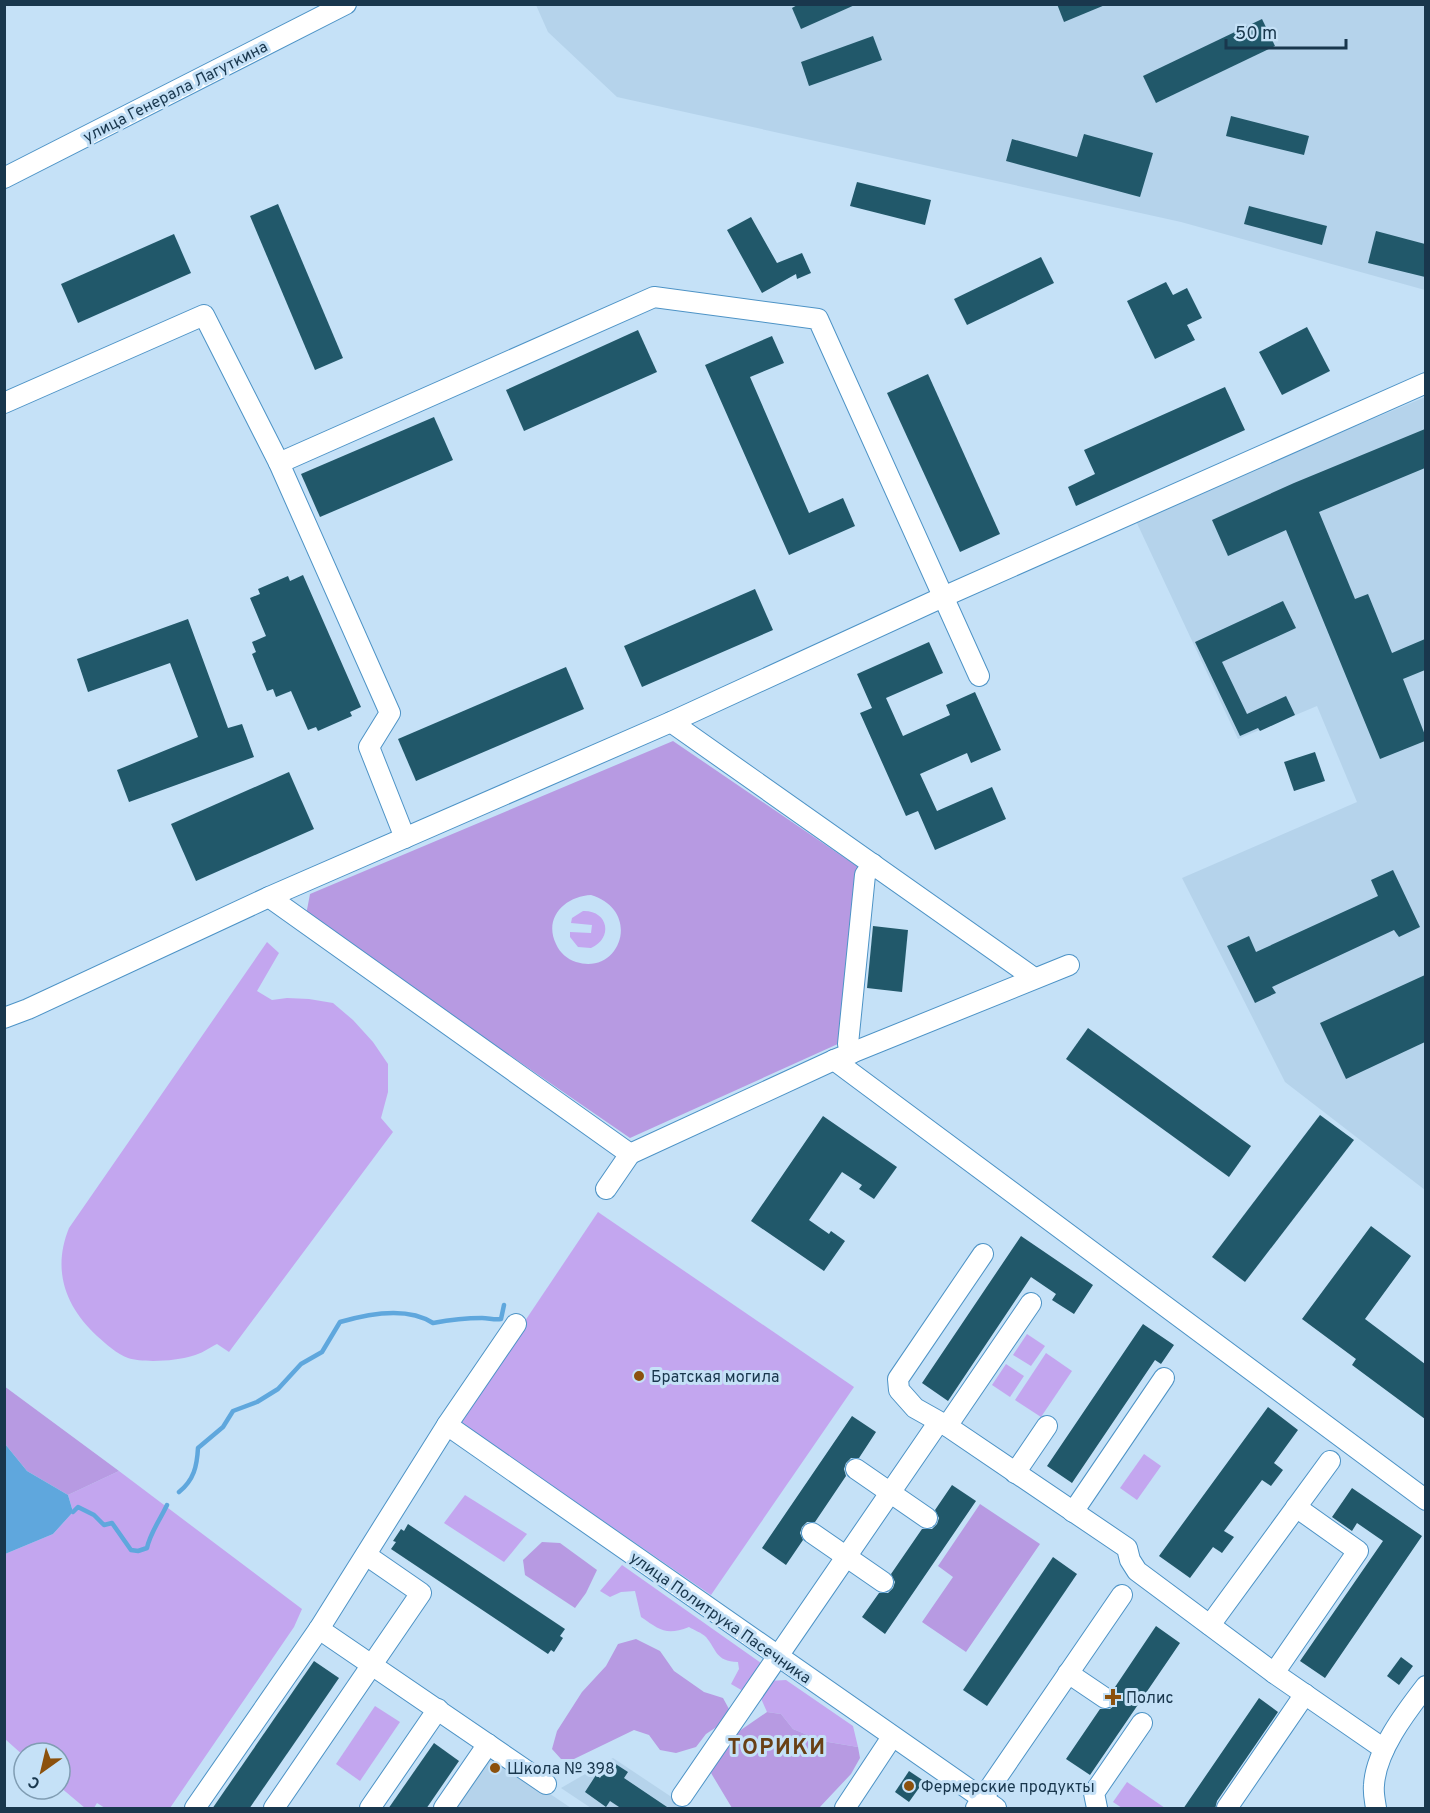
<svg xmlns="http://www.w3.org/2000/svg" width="1430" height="1813" viewBox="0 0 1430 1813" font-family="Overpass,sans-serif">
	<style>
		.built { fill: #b5d3eb }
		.green { fill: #c3a6ef }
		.forest { fill: #b79ae2; fill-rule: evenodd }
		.water { fill: #5fa7dd }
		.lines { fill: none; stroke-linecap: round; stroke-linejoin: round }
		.stream { stroke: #5fa7dd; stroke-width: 4.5 }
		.building { fill: #21586a }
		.minor-casing { stroke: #4d93c6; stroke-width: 22 }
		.minor { stroke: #fff; stroke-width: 20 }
		.poi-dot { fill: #8c510d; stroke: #c5e1f7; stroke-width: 2 }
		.labels { text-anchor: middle; stroke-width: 6; stroke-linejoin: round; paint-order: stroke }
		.street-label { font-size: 16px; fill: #19374d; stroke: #c5e1f7 }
		.poi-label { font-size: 16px; fill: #19374d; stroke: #c5e1f7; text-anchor: start }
		.district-label { font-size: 22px; font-weight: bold; letter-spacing: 1.5px; fill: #694015; stroke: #c5e1f7 }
	</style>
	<rect width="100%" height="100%" fill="#c5e1f7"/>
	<!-- built -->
	<g class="built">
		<polygon points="536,5 1425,5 1425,290 1181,222 617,97 548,32"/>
		<polygon points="1425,397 1425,1190 1285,1082 1182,878 1357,802 1317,706 1238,739 1135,519"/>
		<polygon points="488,1752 571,1808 450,1808"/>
		<polygon points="613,1758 688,1808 591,1808 561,1788"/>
	</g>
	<!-- green -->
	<g class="green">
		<path d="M583 911C608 910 614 938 591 948L578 947 570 937V932L591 933 592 925 571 923 572 918Z"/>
		<path d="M267 942 279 953 257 991 272 1000 287 998 309 999 333 1003 353 1020 373 1042 388 1064V1092L381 1118 393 1132 229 1352 217 1344C209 1348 201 1354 192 1356 177 1361 143 1363 128 1358 117 1354 106 1344 97 1336 65 1306 52 1270 69 1228Z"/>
		<polygon points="598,1212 854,1387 711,1595 458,1421"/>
		<polygon points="1027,1334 1045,1346 1031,1366 1013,1355"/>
		<polygon points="1046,1353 1072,1371 1041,1417 1015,1400"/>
		<polygon points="1006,1364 1024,1376 1010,1397 992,1385"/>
		<polygon points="1144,1454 1161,1466 1137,1500 1120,1488"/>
		<polygon points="119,1471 302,1609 294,1627 170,1808 105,1808 97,1803 94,1808 85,1808 60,1787 60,1753 24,1753 24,1756 5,1739 5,1554 53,1534 73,1512 68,1495"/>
		<polygon points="465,1495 527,1534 504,1562 444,1523"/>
		<path d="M622 1565 761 1663 743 1691 731 1684 739 1669 738 1662C715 1661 717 1650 706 1637 702 1633 694 1630 689 1627 666 1636 660 1630 641 1617L635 1591 621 1592 610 1597 600 1591Z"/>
		<polygon points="786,1680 853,1726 858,1747 822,1741 793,1729 781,1714 767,1712 759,1694 768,1681"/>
		<polygon points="375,1706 400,1722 360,1781 336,1764"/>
		<polygon points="1127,1782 1165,1808 1122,1808 1113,1802"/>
	</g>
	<!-- forest -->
	<g class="forest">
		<path d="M673 741 858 867 840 1043 630 1138 306 915 310 894ZM591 895C643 911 620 976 576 962 567 959 560 953 556 944 543 917 566 896 591 895Z"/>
		<polygon points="4,1386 119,1471 68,1495 27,1471 5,1444"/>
		<polygon points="980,1504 1040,1544 966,1652 922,1622 953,1577 938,1566"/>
		<polygon points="542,1542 560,1543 597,1570 586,1593 575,1608 525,1575 523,1560"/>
		<polygon points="636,1639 660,1651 674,1671 704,1692 723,1698 729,1709 721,1724 706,1734 696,1747 676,1753 660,1750 649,1735 634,1730 574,1759 561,1759 552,1749 557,1731 582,1692 606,1666 618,1644"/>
		<polygon points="767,1712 781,1714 793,1729 822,1741 858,1747 860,1758 851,1774 819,1808 732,1808 711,1773 735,1734"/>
	</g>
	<!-- water -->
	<polygon class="water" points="5,1444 27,1471 68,1495 73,1512 53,1534 5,1554"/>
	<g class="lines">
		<!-- stream -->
		<g class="stream">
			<path d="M179 1492C194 1480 197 1466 198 1448L223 1427 233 1411 257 1402 278 1389 301 1364 322 1352 340 1322C367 1314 407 1306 433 1323 449 1320 465 1318 482 1318 489 1318 494 1320 501 1319L504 1305"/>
			<path d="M73 1512 78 1507 94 1515 104 1525 112 1523 131 1550 138 1551 147 1548C150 1533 160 1520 167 1505"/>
		</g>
	</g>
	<!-- building -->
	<g class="building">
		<polygon points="799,4 857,4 801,29 792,8"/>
		<polygon points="1057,4 1105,4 1105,5 1064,22"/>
		<polygon points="1262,19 1275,46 1156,103 1143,76"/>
		<polygon points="873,36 882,60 809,86 801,62"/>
		<polygon points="1231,116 1309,136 1304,155 1226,136"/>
		<polygon points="1084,134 1153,153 1140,197 1006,161 1012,139 1077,157"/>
		<polygon points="857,182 931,200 925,225 850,206"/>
		<polygon points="278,204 343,358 315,370 250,216"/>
		<polygon points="1249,206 1327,226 1322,245 1244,224"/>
		<polygon points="751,217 777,263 802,253 811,273 797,279 796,274 762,293 727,230"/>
		<polygon points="1376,231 1425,244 1425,277 1368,263"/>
		<polygon points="174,234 191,273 78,323 61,284"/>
		<polygon points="1041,257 1054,283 967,325 954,299"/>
		<polygon points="1166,282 1173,295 1187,288 1202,318 1187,325 1195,340 1155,359 1127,301"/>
		<polygon points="1307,327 1330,371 1282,395 1259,352"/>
		<polygon points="638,330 657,372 524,431 506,390"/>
		<polygon points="772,336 784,363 750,377 809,513 843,498 855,526 789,555 705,365"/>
		<polygon points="928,374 1000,534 960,552 887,393"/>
		<polygon points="1225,387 1245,430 1076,506 1068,487 1095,474 1084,450"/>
		<polygon points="434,417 453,460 320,517 301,474"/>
		<polygon points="1425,429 1425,468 1319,512 1355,599 1368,594 1392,653 1425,639 1425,670 1403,679 1425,735 1425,741 1380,759 1286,530 1228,556 1212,520 1294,483"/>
		<polygon points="303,575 361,707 350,712 352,716 318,731 316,727 308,730 291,691 276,697 273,689 267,691 252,654 256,652 252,642 266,636 250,598 260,594 258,589 288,576 290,581"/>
		<polygon points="755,589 773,630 642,687 624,646"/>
		<polygon points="1283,601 1296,628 1222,662 1247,714 1286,696 1295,715 1260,731 1258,728 1240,736 1195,642"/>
		<polygon points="188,619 228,728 242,724 254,757 129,802 117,770 198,737 170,663 88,692 77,659"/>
		<polygon points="929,642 943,673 886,698 903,736 950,715 946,705 975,692 1001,750 971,763 967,753 920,774 937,811 992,787 1006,819 935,850 918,811 906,816 860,713 872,708 857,674"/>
		<polygon points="566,667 584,709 416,781 398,739"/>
		<polygon points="1315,752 1325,781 1294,791 1284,762"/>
		<polygon points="289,772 314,829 196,881 171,824"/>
		<polygon points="1393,870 1420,927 1399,937 1394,930 1272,987 1276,993 1255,1003 1227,946 1249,936 1256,952 1378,896 1371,880"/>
		<polygon points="873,926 908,930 902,992 867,988"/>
		<polygon points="1425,975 1425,1042 1346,1079 1320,1023"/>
		<polygon points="1088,1028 1251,1146 1229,1177 1066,1059"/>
		<polygon points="1320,1115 1354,1140 1245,1282 1212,1257"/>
		<polygon points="823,1116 897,1167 874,1199 859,1189 862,1185 842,1172 809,1220 829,1234 831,1231 845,1241 824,1271 751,1221"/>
		<polygon points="1371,1226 1411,1256 1365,1319 1425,1364 1425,1419 1352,1365 1356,1359 1302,1319"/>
		<polygon points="1021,1236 1093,1285 1074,1314 1052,1300 1056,1294 1031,1277 948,1401 922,1383"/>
		<polygon points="1143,1324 1174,1345 1161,1364 1155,1360 1072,1483 1047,1466"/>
		<polygon points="1268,1407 1298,1430 1274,1463 1283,1470 1271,1486 1262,1480 1224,1531 1234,1537 1222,1553 1213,1547 1190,1578 1159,1556"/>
		<polygon points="852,1416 876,1432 859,1458 851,1458 846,1463 844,1469 846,1476 815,1522 807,1522 802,1527 800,1533 803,1540 786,1565 762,1548"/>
		<polygon points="952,1485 976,1501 885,1634 862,1617 879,1593 888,1593 893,1588 895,1582 891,1574 922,1529 932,1529 937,1524 939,1518 935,1510"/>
		<polygon points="1352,1488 1422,1536 1325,1678 1300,1661 1383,1541 1357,1523 1352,1531 1332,1517"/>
		<polygon points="408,1524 565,1629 560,1636 563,1638 554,1652 551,1650 548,1654 391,1549 396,1542 393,1541 401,1529 404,1531"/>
		<polygon points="1053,1557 1077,1574 987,1706 963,1690"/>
		<polygon points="1156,1626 1180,1643 1090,1775 1066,1759 1100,1709 1110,1709 1115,1705 1117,1698 1113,1690"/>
		<polygon points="1401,1657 1413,1666 1399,1685 1387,1676"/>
		<polygon points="314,1661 339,1678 300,1735 249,1809 212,1809"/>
		<polygon points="1259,1698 1278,1712 1217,1801 1215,1809 1183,1809"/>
		<polygon points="434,1743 459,1761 426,1809 388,1809"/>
		<polygon points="611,1761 628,1772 624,1778 670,1809 622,1809 610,1801 606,1807 585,1792 596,1775 600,1778"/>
		<polygon points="909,1771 924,1781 909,1802 895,1792"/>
	</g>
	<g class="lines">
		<defs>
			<g id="minor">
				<polyline points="4,178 346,4"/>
				<polyline points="4,403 204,315 279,463 390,713 369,747 405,838"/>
				<polyline points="279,463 654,297 818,319 979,676"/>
				<polyline points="671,722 1034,978"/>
				<polyline points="269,897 630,1154 834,1060 1069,965"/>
				<polyline points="4,1018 28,1009 269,897 671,722 943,597 1426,383"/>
				<polyline points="852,1053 848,1044 865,875 873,864"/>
				<polyline points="834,1060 1426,1500"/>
				<polyline points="606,1189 630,1154"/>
				<polyline points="983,1254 898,1379 899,1390 915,1408 947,1426 1127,1548 1130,1560 1137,1571 1274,1673 1384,1749"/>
				<polyline points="447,1425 996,1808"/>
				<polyline points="947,1426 1031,1303"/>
				<polyline points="856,1469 927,1518"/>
				<polyline points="1015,1473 1047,1426"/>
				<polyline points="1073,1512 1164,1378"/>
				<polyline points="812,1533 883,1582"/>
				<polyline points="1210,1625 1330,1461"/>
				<polyline points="319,1629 546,1784"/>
				<polyline points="1068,1673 1105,1698"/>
				<polyline points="1274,1673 1358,1551 1296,1507"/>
				<polyline points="682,1796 938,1423"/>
				<polyline points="195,1808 319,1629 447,1425 516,1324"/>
				<polyline points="274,1808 421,1593 366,1555"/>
				<polyline points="370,1808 438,1709"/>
				<polyline points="444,1808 488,1744"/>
				<polyline points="845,1808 892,1737"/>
				<polyline points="976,1808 1122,1595"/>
				<polyline points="1097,1808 1094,1793 1142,1723"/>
				<polyline points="1227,1808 1305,1694"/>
				<path d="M1376 1808C1375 1801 1373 1793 1374 1785 1376 1751 1405 1713 1426 1686"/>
			</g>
		</defs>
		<!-- minor casing -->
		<use href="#minor" class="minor-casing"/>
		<!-- minor -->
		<use href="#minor" class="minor"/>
	</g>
	<!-- markers -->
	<g class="poi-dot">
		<circle cx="639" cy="1376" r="6"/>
		<path d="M1110 1688h6v6h6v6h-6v6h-6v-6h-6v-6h6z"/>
		<circle cx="495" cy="1768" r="6"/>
		<circle cx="909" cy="1786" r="6"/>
	</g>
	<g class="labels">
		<!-- street labels -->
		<g class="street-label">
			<text transform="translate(175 91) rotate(-27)" y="6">улица Генерала Лагуткина</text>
			<text transform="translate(721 1617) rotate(35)" y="6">улица Политрука Пасечника</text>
		</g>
		<!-- poi labels -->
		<g class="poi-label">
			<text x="651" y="1382">Братская могила</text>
			<text x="1126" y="1703">Полис</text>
			<text x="507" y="1774">Школа № 398</text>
			<text x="921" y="1792">Фермерские продукты</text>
		</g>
		<!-- district labels -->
		<g class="district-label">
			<text x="777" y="1754">ТОРИКИ</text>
		</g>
	</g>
	<!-- border -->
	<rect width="1430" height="1813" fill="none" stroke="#19374d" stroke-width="12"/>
	<!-- north arrow -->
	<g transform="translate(42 1771) rotate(214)"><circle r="28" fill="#c5e1f7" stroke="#809db3" stroke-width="1.5"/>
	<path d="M0-4.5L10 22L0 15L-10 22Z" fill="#8c510d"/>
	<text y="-9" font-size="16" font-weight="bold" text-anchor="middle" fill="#19374d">С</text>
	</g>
	<!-- scale -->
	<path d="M1226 39v9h120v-9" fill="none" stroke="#19374d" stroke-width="3"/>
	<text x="1235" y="39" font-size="18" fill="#19374d" stroke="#c5e1f7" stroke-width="4.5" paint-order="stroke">50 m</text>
</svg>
